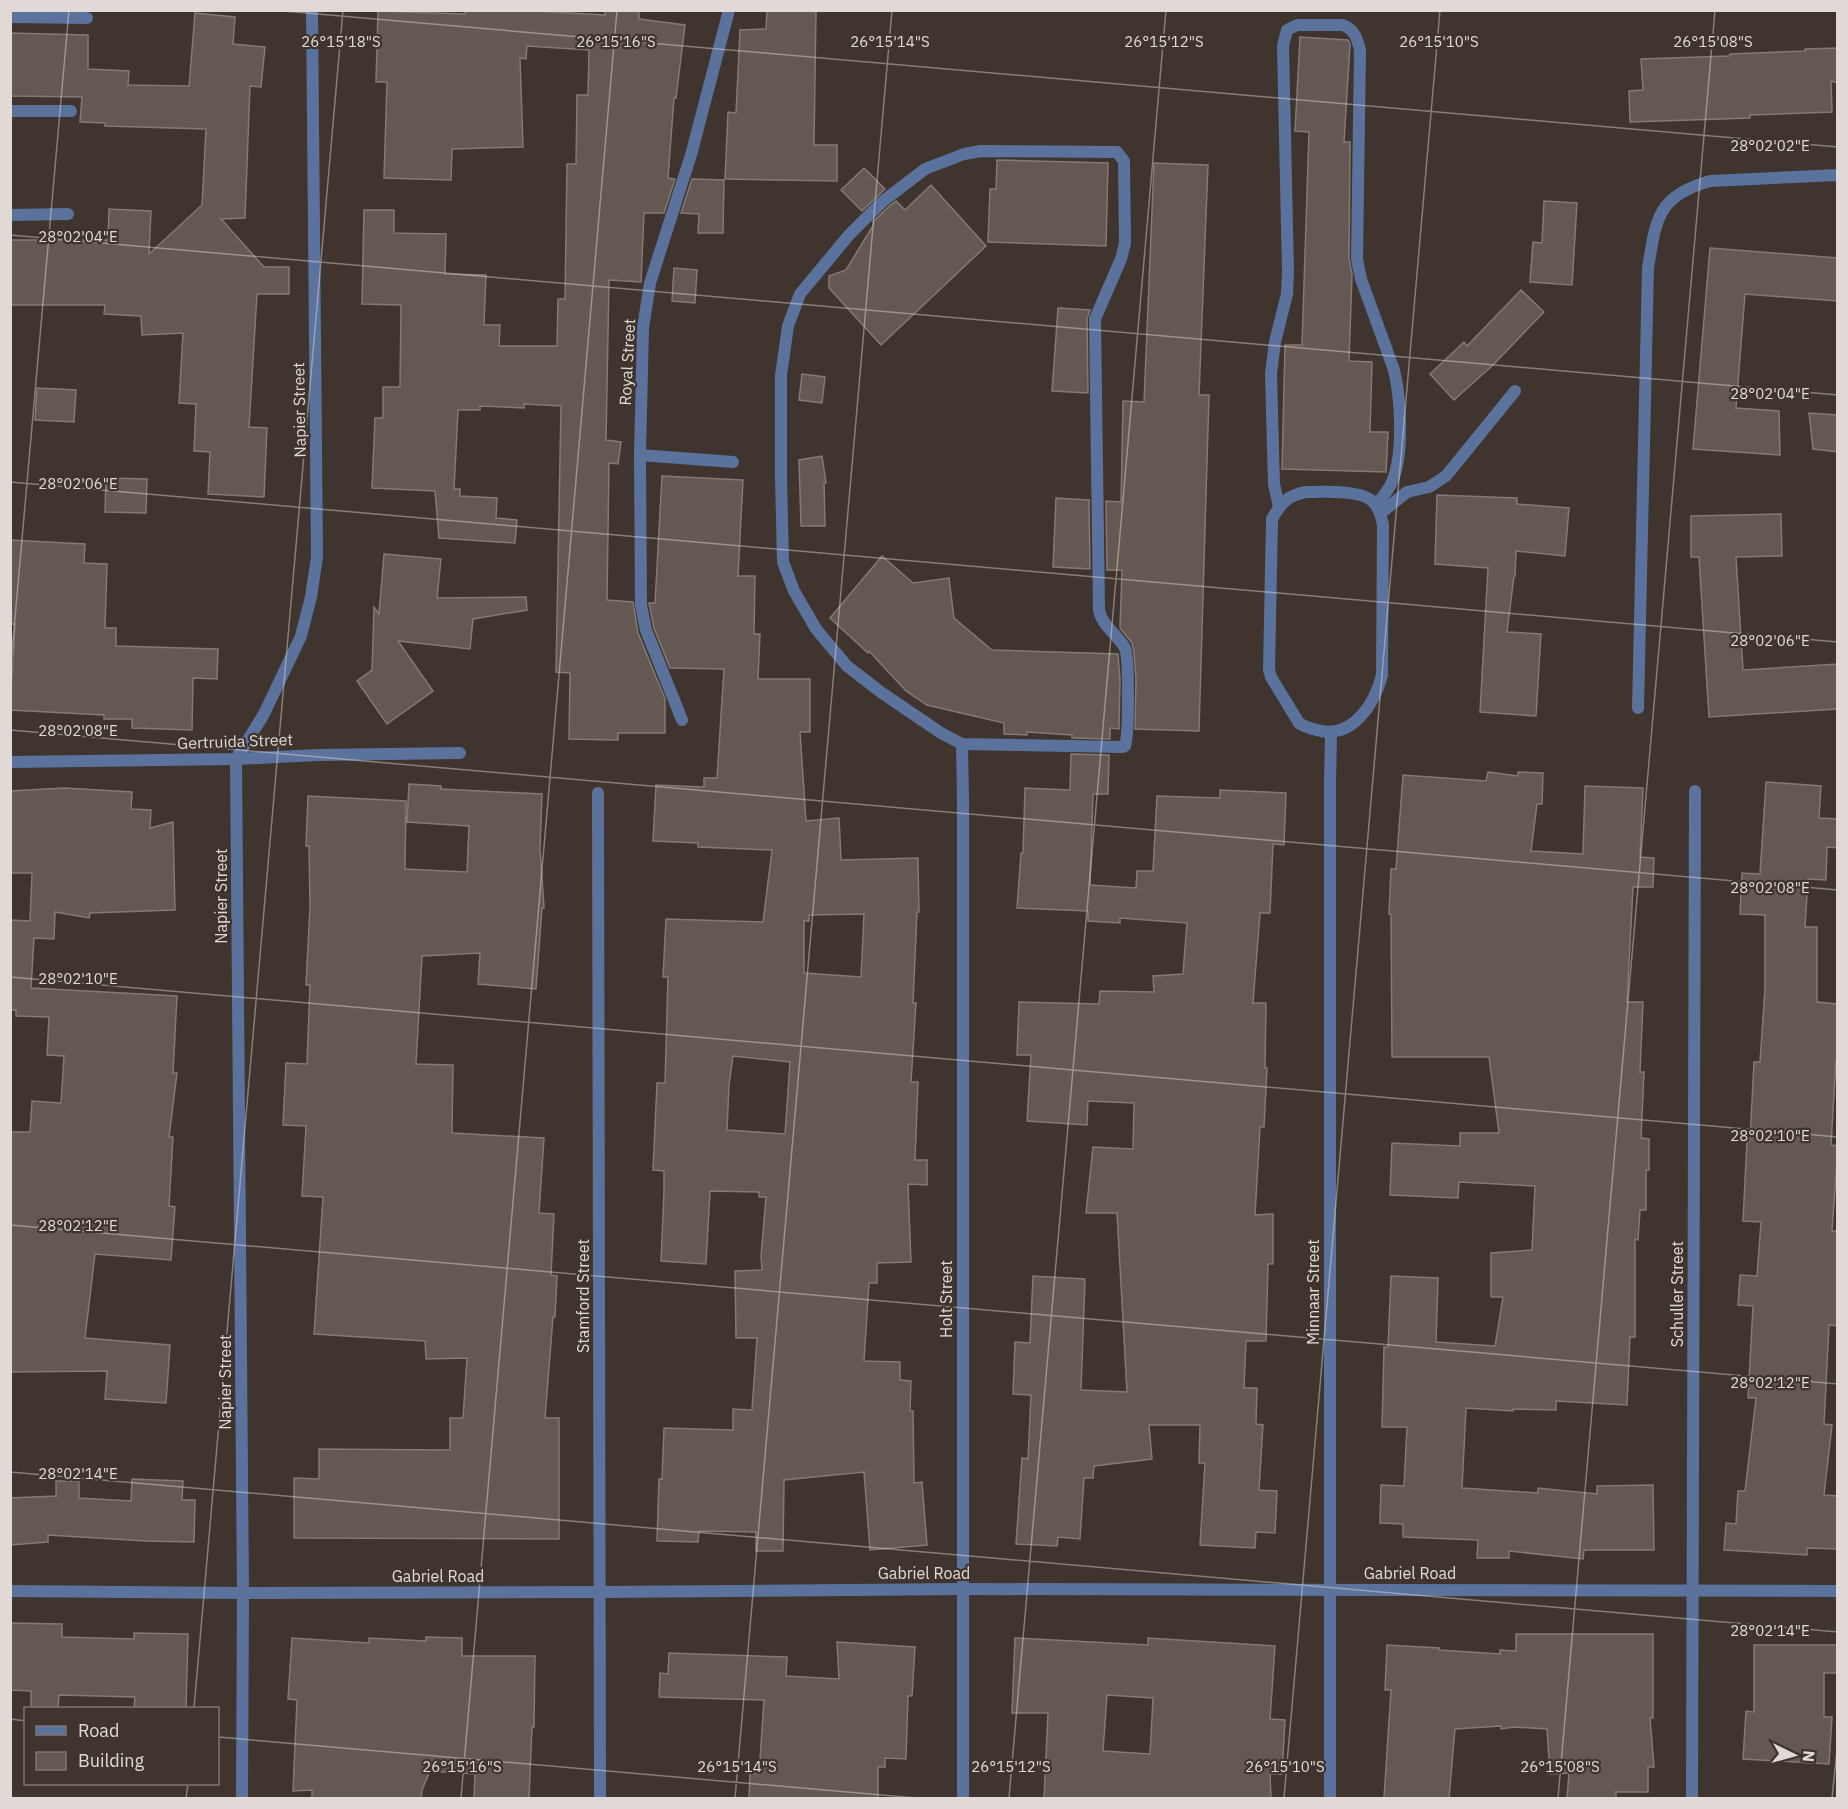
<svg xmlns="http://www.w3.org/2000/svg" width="1848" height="1809" viewBox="0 0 1848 1809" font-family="'IBM Plex Sans',sans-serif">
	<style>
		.building { fill: #645952; stroke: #857972; stroke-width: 1.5; fill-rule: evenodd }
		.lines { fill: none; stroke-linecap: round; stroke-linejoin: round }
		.service { stroke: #5b729d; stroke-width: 12 }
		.minor { stroke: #5b729d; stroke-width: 12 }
		.ticks { fill: none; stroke: #e0d9d5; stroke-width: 1.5; stroke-opacity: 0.45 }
		.labels { text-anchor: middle; stroke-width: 4.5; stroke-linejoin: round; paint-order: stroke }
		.street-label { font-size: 16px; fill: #e0d9d5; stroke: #3f342e }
		.ticks-label { font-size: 15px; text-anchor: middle; fill: #e0d9d5; stroke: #3f342e; stroke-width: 4.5; stroke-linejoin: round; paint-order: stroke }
	</style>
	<rect width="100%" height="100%" fill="#3f342e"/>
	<!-- building -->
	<g class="building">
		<polygon points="465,10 519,10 605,15 605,10 639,10 639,19 685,25 676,98 674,98 668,178 675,179 664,213 644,213 641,282 609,280 606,440 621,442 618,464 609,463 607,600 633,602 638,633 665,699 665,733 618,733 618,740 569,739 570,673 556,672 561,406 524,404 524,408 480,406 480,410 458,410 454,489 460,489 460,496 497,498 496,518 517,520 515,543 439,538 435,491 372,488 375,418 383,418 383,387 400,387 401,305 362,304 364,210 394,210 394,233 446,234 445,274 486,275 484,325 500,325 499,346 557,346 558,299 565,299 567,164 576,164 577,95 588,95 589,50 527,46 526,59 520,58 523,147 452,149 451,180 384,178 387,82 376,82 378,11 465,14"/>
		<polygon points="767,10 816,10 814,145 837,145 837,181 725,179 728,112 736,113 740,30 766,29"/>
		<polygon points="195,13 235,17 233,44 265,47 261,87 250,86 245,218 221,219 264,267 289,267 289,294 257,294 249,427 267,428 264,497 208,494 210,452 194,451 196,404 179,403 183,333 142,335 141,316 104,314 105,305 10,305 10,240 108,240 109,209 151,211 149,254 202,205 206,129 105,126 105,123 80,122 82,97 10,96 10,33 88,35 88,69 129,71 128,85 189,86"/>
		<polygon points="1300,37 1348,40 1350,44 1344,142 1350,142 1349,259 1352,274 1349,361 1372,362 1370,432 1388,432 1386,472 1282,469 1285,345 1302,345 1309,132 1295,131"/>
		<polygon points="1838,48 1838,83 1831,81 1832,112 1750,115 1750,118 1630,122 1629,91 1643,90 1641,59 1729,56 1730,54 1805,51 1805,49"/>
		<polygon points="997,160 1108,163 1106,246 988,242 990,189 996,189"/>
		<polygon points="1154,163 1208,165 1199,395 1209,395 1199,731 1135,729 1136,679 1134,653 1132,643 1120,628 1122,570 1107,570 1106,501 1121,502 1123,401 1144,402"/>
		<polygon points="864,168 885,189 862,211 841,190"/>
		<polygon points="692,179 724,180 723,233 698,233 699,214 681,213"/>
		<polygon points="931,185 986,246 881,345 829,288 829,276 846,270 874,224 873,222 887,208 896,201 905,210"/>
		<polygon points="1544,201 1577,203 1572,285 1530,282 1533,242 1542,243"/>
		<polygon points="1710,248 1838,258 1838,301 1745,294 1736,408 1779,411 1780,455 1693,449"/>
		<polygon points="674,268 697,270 695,303 672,301"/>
		<polygon points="1521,290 1544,312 1493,365 1454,400 1430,374 1464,342 1467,346"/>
		<polygon points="1058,308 1090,310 1087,319 1088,393 1052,391"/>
		<polygon points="802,374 825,377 822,403 799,400"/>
		<polygon points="37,388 76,390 74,422 35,420"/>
		<polygon points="1809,413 1838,415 1838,452 1813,449"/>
		<polygon points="822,456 826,483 824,483 825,526 801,526 799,460"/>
		<path d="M662 476 743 480 738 576H755L754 634H760L758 679H810V732H800L806 821 839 818 841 860 918 858 919 912H917L913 1003H916L911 1082H918L915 1160H927V1185L908 1184 911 1262 877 1263V1283H869L864 1361 900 1362V1380L911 1381 910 1411H913L914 1483 922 1482 927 1545 870 1550 864 1472 784 1480 783 1551H756V1532L699 1531 698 1542 657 1541 659 1479H662L664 1428 733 1430V1409L752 1410 757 1338H736L735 1271 762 1270 761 1256 766 1197H759V1192L710 1191 706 1264 661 1261 664 1191V1171L653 1170 657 1083H665L668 977H663L666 919 763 922 772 850 698 847V843L653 841 656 785 704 787V778H717L724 669 670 668 654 628 649 603H655ZM864 914 861 977 804 973V921H809V915ZM733 1056 790 1062 785 1134 727 1130 729 1085Z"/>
		<polygon points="106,478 147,479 146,513 105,512"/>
		<polygon points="1437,495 1517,498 1517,504 1569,508 1565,556 1516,551 1515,576 1514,576 1507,632 1541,634 1536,716 1480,712 1488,568 1435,564"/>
		<polygon points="1056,498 1089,500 1090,569 1053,567"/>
		<polygon points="1781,514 1782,556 1736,557 1743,670 1838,664 1838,709 1709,717 1699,557 1691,557 1691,516"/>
		<polygon points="10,540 85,544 84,563 107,564 105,628 116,628 116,646 218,649 217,679 193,678 192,730 132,728 132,719 104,719 104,715 10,710 15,624 10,624"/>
		<polygon points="384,554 441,559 437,598 526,597 527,610 473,619 470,649 398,641 433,691 387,724 357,681 372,670 374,607 379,614"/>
		<polygon points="882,556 913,583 949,578 954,618 992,650 1118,654 1120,680 1119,729 1110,728 1110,739 1072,738 1072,735 1027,732 1027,735 1004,734 1004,723 927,705 906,691 869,651 868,653 830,618"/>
		<polygon points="1071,754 1109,755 1108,794 1093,794 1090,885 1136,888 1137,871 1153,871 1157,796 1220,798 1220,790 1286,793 1284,845 1273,844 1270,913 1260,913 1253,1003 1266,1003 1265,1068 1267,1068 1264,1127 1260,1127 1255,1215 1273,1214 1273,1264 1268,1264 1266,1341 1246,1341 1244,1388 1257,1388 1256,1424 1263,1425 1259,1490 1277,1491 1275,1533 1256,1532 1255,1548 1200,1545 1205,1463 1199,1463 1200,1425 1149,1425 1152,1459 1094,1466 1093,1478 1084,1478 1080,1539 1058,1537 1057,1546 1016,1544 1022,1458 1028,1459 1031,1395 1013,1394 1015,1342 1030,1343 1033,1276 1085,1279 1081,1390 1127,1392 1117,1213 1086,1213 1093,1147 1133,1149 1134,1103 1088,1101 1087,1125 1027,1121 1031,1055 1017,1055 1019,1002 1099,1004 1100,991 1154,992 1153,976 1183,974 1187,923 1120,918 1120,923 1088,921 1088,911 1017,908 1021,853 1023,853 1025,788 1070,790"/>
		<polygon points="1488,772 1518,776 1518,772 1543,773 1542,804 1537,804 1531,851 1583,854 1585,786 1643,788 1640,857 1654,858 1653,887 1633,887 1627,1002 1643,1002 1640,1072 1644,1072 1641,1138 1649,1139 1649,1170 1646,1170 1646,1210 1640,1210 1638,1240 1635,1239 1635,1337 1630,1337 1627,1405 1556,1401 1556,1410 1513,1409 1513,1411 1466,1408 1462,1488 1538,1493 1538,1488 1597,1494 1597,1486 1653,1485 1654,1550 1584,1550 1583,1559 1509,1551 1509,1558 1477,1558 1478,1540 1403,1537 1403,1524 1380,1523 1381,1485 1404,1486 1407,1427 1382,1427 1384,1347 1388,1347 1391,1276 1438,1278 1436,1342 1495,1346 1503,1297 1491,1297 1491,1253 1532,1250 1535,1186 1459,1182 1458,1198 1390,1195 1392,1143 1460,1146 1460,1133 1499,1133 1489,1057 1392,1057 1391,914 1389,914 1391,869 1396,869 1403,775 1486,781"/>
		<polygon points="1766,782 1821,786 1819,818 1838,819 1838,848 1827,847 1826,880 1808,879 1805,927 1817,927 1817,1002 1838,1004 1838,1060 1836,1060 1831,1145 1838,1146 1832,1231 1838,1231 1838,1326 1829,1325 1824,1424 1832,1425 1824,1495 1838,1496 1838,1549 1807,1548 1807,1555 1724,1550 1726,1523 1736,1524 1738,1491 1745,1491 1756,1398 1748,1398 1753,1306 1738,1305 1740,1275 1757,1276 1761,1222 1743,1221 1747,1140 1750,1140 1754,1062 1760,1062 1765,988 1765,915 1740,914 1742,873 1760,874"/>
		<polygon points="409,784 441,786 441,789 542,794 540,848 544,908 542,908 536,989 478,984 480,953 422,956 416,1064 453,1065 452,1133 544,1138 539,1213 554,1214 551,1275 557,1276 555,1317 553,1317 545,1418 559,1418 559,1539 294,1538 294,1478 319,1479 319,1449 450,1450 450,1418 463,1418 467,1358 426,1359 425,1341 314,1334 323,1197 302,1196 306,1126 283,1125 286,1063 307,1064 310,985 306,985 310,907 309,846 306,846 308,796 406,801 405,869 467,872 469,826 407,822"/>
		<polygon points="65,788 132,792 131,809 151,810 150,828 173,822 175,910 90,913 89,918 55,912 54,939 34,938 31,988 177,996 173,1073 177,1073 169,1137 173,1137 169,1206 175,1207 171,1260 95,1254 85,1338 170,1345 166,1403 105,1399 107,1371 10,1372 10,1132 30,1132 32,1101 61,1103 64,1056 47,1055 49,1017 16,1016 16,1010 10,1010 10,920 30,921 32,873 10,873 10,791"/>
		<polygon points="132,1479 183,1481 182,1500 195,1500 194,1542 146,1541 48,1535 48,1542 10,1545 10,1498 56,1496 56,1481 79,1481 79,1498 131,1501"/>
		<polygon points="10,1623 62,1624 62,1637 134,1639 134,1633 188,1634 186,1708 134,1708 135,1697 59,1695 58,1708 31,1708 31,1691 10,1690"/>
		<polygon points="1516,1634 1653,1634 1653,1718 1650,1718 1654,1767 1648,1767 1648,1792 1616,1792 1616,1798 1567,1798 1569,1773 1550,1774 1547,1729 1514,1727 1501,1729 1501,1726 1455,1729 1449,1798 1384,1798 1391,1690 1385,1690 1387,1645 1439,1648 1439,1650 1500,1654 1500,1650 1516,1651"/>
		<polygon points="426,1637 462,1638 462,1656 535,1656 534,1727 532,1727 529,1798 474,1798 475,1774 430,1771 422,1790 421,1798 312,1798 312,1790 293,1791 297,1700 288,1699 292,1638 369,1643 369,1638 426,1641"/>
		<path d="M1015 1638 1148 1645V1638L1275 1646 1270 1719 1285 1720 1282 1774H1270L1271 1798H1044L1048 1713H1012ZM1107 1695 1153 1698 1150 1754 1103 1751Z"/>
		<polygon points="837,1642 915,1647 912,1696 908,1696 906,1759 885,1758 885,1767 878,1767 878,1798 749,1798 750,1773 759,1774 764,1700 659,1697 660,1673 668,1674 669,1653 787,1657 786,1676 839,1679"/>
		<polygon points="1754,1645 1838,1645 1838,1673 1824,1673 1824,1717 1832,1717 1829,1764 1743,1759 1746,1711 1754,1712"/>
	</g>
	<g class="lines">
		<!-- service -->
		<g class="service">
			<polyline points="10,17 87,18"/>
			<polyline points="10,111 71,111"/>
			<path d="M981 151 1117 152 1124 161 1125 243 1121 259 1095 319 1099 610C1102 626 1117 634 1125 648 1129 657 1129 734 1125 746L1122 747 962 744 941 733 882 693 847 666 816 629 794 591 783 562 781 478V375L788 326 800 294 849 235 882 202 925 169 964 154Z"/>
			<polyline points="10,215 68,214"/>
			<polyline points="640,455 733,462"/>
			<path d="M1306 492C1324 492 1358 490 1371 500 1379 506 1381 516 1383 525L1382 675C1375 703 1354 737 1321 731 1313 729 1306 728 1299 723L1271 677 1269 670 1272 519C1281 503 1288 495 1306 492Z"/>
			<path d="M1279 507 1274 484 1271 374 1275 342 1287 294 1288 273 1283 46 1287 30 1297 25H1343C1355 30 1357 38 1360 50L1357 259 1361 279 1394 370C1401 399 1404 454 1392 482 1388 491 1382 498 1376 505"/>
			<polyline points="1381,513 1407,492 1429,487 1446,476 1515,391"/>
			<path d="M1638 708 1648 268C1656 219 1657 196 1710 181L1838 175"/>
			<polyline points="682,720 646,630 641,605 640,455 643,328 650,283 691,155 729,10"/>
			<polyline points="962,744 963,799"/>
			<polyline points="1330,785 1331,732"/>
		</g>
		<!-- minor -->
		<g class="minor">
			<polyline points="10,762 236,759 318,755 460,753"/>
			<polyline points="598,793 600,1798"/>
			<polyline points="10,1591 243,1593 601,1592 962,1589 1838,1591"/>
			<polyline points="242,1798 243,1593 236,759 264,714 301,636 311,597 317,557 312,10"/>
			<polyline points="963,1798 963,799"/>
			<polyline points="1330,1798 1330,785"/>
			<polyline points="1692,1798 1695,791"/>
		</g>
	</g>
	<!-- ticks -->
	<path class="ticks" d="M272 10 1838 147M10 235 1838 395M10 482 1838 642M10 674 69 10M10 730 1838 890M10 977 1838 1137M10 1225 1838 1384M10 1472 1838 1632M194 1708 343 10M10 1719 26 1721M218 1737 916 1798M186 1798 188 1784M461 1798 617 10M735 1798 892 10M1009 1798 1166 10M1284 1798 1440 10M1558 1798 1715 10M1832 1798 1838 1741"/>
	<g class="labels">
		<!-- street labels -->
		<g class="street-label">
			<text transform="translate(627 362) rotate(-87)" y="6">Royal Street</text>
			<text transform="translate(299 410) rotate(-91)" y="6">Napier Street</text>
			<text transform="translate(235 741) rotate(-2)" y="6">Gertruida Street</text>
			<text transform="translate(221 896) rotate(-90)" y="6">Napier Street</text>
			<text transform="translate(1313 1292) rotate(-90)" y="6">Minnaar Street</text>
			<text transform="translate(1677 1294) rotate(-90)" y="6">Schuller Street</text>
			<text transform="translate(583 1296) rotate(-90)" y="6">Stamford Street</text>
			<text transform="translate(946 1299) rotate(-90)" y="6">Holt Street</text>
			<text transform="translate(225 1382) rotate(-90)" y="6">Napier Street</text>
			<text x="924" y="1579">Gabriel Road</text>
			<text x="1410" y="1579">Gabriel Road</text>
			<text x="438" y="1582">Gabriel Road</text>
		</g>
	</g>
	<g class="ticks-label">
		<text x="341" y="47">26°15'18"S</text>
		<text x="616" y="47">26°15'16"S</text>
		<text x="890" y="47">26°15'14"S</text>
		<text x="1164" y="47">26°15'12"S</text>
		<text x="1439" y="47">26°15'10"S</text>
		<text x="1713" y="47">26°15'08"S</text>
		<text x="1770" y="151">28°02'02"E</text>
		<text x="78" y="242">28°02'04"E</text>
		<text x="1770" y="399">28°02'04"E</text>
		<text x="78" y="489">28°02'06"E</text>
		<text x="1770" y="646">28°02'06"E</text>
		<text x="78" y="736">28°02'08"E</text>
		<text x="1770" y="893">28°02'08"E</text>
		<text x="78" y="984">28°02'10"E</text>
		<text x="1770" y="1141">28°02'10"E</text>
		<text x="78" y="1231">28°02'12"E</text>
		<text x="1770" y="1388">28°02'12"E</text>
		<text x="78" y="1479">28°02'14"E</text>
		<text x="1770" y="1636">28°02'14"E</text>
		<text x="462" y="1772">26°15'16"S</text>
		<text x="737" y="1772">26°15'14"S</text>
		<text x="1011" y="1772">26°15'12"S</text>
		<text x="1285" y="1772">26°15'10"S</text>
		<text x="1560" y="1772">26°15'08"S</text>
	</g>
	<!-- border -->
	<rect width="1848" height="1809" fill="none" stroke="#e0d9d5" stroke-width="24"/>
	<!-- legend -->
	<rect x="24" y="1707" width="195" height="78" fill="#3f342e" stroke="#7f7671" stroke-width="1.5"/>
	<rect x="36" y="1726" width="30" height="9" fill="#5b729d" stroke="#7f7671" stroke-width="1.5"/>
	<text x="78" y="1737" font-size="18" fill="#e0d9d5">Road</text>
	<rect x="36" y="1752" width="30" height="18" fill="#645952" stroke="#7f7671" stroke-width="1.5"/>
	<text x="78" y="1767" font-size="18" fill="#e0d9d5">Building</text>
	<!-- north arrow -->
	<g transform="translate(1794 1755) rotate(95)" stroke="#3f342e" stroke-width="4.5" paint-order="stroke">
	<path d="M0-4.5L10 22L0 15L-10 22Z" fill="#e0d9d5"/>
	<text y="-9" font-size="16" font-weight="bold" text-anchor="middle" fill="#e0d9d5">N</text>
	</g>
</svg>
